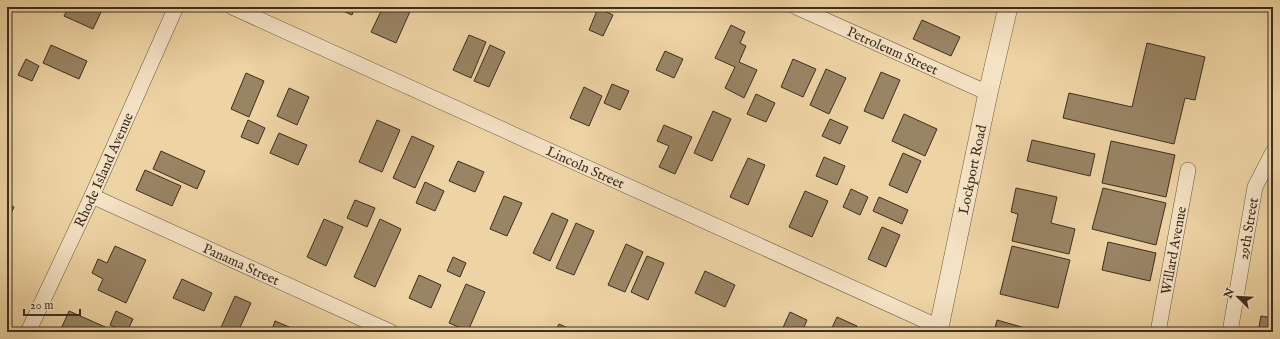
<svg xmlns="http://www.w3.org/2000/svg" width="1280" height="339" viewBox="0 0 1280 339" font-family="'IM FELL English',serif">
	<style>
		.building { fill: #998464; stroke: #3d2f1e }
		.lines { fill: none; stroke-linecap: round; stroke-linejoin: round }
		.minor-casing { stroke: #695840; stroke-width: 16 }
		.tertiary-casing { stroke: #695840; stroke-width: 20 }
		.minor { stroke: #f4e2c4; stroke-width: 15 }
		.tertiary { stroke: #f4e2c4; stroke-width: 19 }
		.labels { text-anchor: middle; stroke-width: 4; stroke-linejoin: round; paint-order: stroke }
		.street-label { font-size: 14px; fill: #3d2f1e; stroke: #f4e2c4 }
	</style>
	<rect width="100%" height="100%" fill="#eed3a4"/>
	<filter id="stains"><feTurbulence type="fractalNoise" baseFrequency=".005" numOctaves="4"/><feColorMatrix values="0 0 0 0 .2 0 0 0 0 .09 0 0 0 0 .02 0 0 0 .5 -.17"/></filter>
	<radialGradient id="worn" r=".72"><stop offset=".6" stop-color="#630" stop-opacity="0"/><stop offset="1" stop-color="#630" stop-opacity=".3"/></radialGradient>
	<!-- building -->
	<g class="building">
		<polygon points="69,7 94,7 102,10 93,29 64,16"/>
		<polygon points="334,7 355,7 352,15"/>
		<polygon points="383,7 412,7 396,43 371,32"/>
		<polygon points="598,8 613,15 603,36 589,30"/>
		<polygon points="922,20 960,37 951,56 913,39"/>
		<polygon points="731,25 745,32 740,43 746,46 739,62 757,70 744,98 725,88 735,67 715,58"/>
		<polygon points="469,35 486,42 471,78 453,70"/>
		<polygon points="1147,43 1205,57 1195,100 1185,98 1174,144 1063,118 1069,93 1132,107"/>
		<polygon points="51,45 87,61 79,79 43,63"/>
		<polygon points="490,45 505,52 489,87 474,81"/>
		<polygon points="665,51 683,59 674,78 656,70"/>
		<polygon points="26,59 39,66 32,81 18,75"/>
		<polygon points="793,59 816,69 803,97 781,87"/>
		<polygon points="826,69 846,78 829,114 810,105"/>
		<polygon points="881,72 900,80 883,119 864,111"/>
		<polygon points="246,73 264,81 249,117 231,109"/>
		<polygon points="612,84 629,91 620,110 604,103"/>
		<polygon points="584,87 602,96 589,126 570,118"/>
		<polygon points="289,88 309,97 297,125 277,116"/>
		<polygon points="756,94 775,103 766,122 747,114"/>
		<polygon points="713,111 731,119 712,161 694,153"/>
		<polygon points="904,114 937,129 925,156 892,141"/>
		<polygon points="830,119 848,127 840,144 822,136"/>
		<polygon points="248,120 265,128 258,144 241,137"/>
		<polygon points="377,120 400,130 382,172 359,162"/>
		<polygon points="664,125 692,137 675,174 659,167 669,146 657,141"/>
		<polygon points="279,133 307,145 298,165 270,153"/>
		<polygon points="412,136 434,146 415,188 393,178"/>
		<polygon points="1032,140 1095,154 1090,176 1027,161"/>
		<polygon points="1111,141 1175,155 1166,197 1102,183"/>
		<polygon points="161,151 205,171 197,189 153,169"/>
		<polygon points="903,153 921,161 907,193 889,185"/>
		<polygon points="824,157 845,166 837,185 816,176"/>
		<polygon points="748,158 765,165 748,205 730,197"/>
		<polygon points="458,161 484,172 475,192 449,181"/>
		<polygon points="145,170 181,186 172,206 136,190"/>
		<polygon points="425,182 444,191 435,211 416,203"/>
		<polygon points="1016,188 1057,197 1051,223 1075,229 1069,254 1012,241 1018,214 1011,212"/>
		<polygon points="1103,188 1166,203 1156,245 1092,229"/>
		<polygon points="851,189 868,197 860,215 843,207"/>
		<polygon points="805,191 828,201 812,237 789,227"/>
		<polygon points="504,196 522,203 507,236 490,229"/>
		<polygon points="879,197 908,210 902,224 873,211"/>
		<polygon points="355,200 375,208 367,227 347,218"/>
		<polygon points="7,204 14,207 7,222"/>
		<polygon points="552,213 568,220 550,261 533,253"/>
		<polygon points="324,219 343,227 326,266 307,257"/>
		<polygon points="380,219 401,229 375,287 354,277"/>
		<polygon points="576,223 594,231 574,275 556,268"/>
		<polygon points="882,227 900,235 886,267 868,259"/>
		<polygon points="1108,242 1156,253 1150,281 1102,270"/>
		<polygon points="626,244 643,252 625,292 608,285"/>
		<polygon points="115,246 146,260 126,303 98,290 103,279 92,273 98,259 107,263"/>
		<polygon points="1012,246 1070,260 1058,308 1000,294"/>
		<polygon points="647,256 664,263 648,300 631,292"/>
		<polygon points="453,257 466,263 460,277 447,271"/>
		<polygon points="705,271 735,285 725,307 695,293"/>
		<polygon points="419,275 441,285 431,308 409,298"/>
		<polygon points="182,279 212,293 204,311 173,298"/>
		<polygon points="466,284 485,292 468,331 449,323"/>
		<polygon points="235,296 251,303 238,332 219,332"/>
		<polygon points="69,311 112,330 112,332 68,332 61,329"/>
		<polygon points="116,311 133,319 127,332 110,325"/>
		<polygon points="790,312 807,320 802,332 781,332"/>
		<polygon points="1261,316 1273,318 1273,332 1258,332"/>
		<polygon points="837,317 857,326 854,332 830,332"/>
		<polygon points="997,320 1025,328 1024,332 994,332"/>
		<polygon points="275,321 294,329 292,332 271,332"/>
		<polygon points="559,324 577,332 555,332"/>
	</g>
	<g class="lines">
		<defs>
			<g id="minor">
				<path id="s1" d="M232 7 939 327"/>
				<path id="s2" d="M796 7 988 93"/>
				<path id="s3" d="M92 196 391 332"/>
				<path id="s4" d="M28 332 92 196 176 7"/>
				<path id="s5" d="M1158 332 1188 170"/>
				<path id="s6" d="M1230 332 1255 187 1273 152"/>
			</g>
			<g id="tertiary">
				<path id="s7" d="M938 332 988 93 1008 7"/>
			</g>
		</defs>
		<!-- minor casing -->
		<use href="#minor" class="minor-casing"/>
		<!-- tertiary casing -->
		<use href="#tertiary" class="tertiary-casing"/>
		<!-- minor -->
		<use href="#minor" class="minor"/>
		<!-- tertiary -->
		<use href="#tertiary" class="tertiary"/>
	</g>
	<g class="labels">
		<!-- street labels -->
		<g class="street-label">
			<text dy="5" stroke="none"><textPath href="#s2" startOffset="106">Petroleum Street</textPath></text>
			<text dy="5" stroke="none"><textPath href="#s1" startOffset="388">Lincoln Street</textPath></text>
			<text dy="5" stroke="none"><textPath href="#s7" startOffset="166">Lockport Road</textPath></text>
			<text dy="5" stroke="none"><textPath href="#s4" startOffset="179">Rhode Island Avenue</textPath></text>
			<text dy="5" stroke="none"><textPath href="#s6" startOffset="105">29th Street</textPath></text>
			<text dy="5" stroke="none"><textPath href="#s5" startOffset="83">Willard Avenue</textPath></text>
			<text dy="5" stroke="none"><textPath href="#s3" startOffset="164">Panama Street</textPath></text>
		</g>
	</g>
	<!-- margin -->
	<rect width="1280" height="339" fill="none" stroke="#eed3a4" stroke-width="24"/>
	<rect x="8" y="8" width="1264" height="323" fill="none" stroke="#3d2f1e" stroke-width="2"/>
	<rect x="12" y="12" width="1256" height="315" fill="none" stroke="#3d2f1e"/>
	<!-- north arrow -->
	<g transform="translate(1238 297) rotate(294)" stroke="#f4e2c4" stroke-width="3" paint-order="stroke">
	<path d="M0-3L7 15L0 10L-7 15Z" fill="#3d2f1e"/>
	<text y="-6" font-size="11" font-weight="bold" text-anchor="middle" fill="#3d2f1e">N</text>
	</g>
	<!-- scale -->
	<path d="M24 309v6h56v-6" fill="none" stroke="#3d2f1e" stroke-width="2"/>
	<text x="30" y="309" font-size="12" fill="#3d2f1e" stroke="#f4e2c4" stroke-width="3" paint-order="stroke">20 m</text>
	<rect width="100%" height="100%" filter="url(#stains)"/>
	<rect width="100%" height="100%" fill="url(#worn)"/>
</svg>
